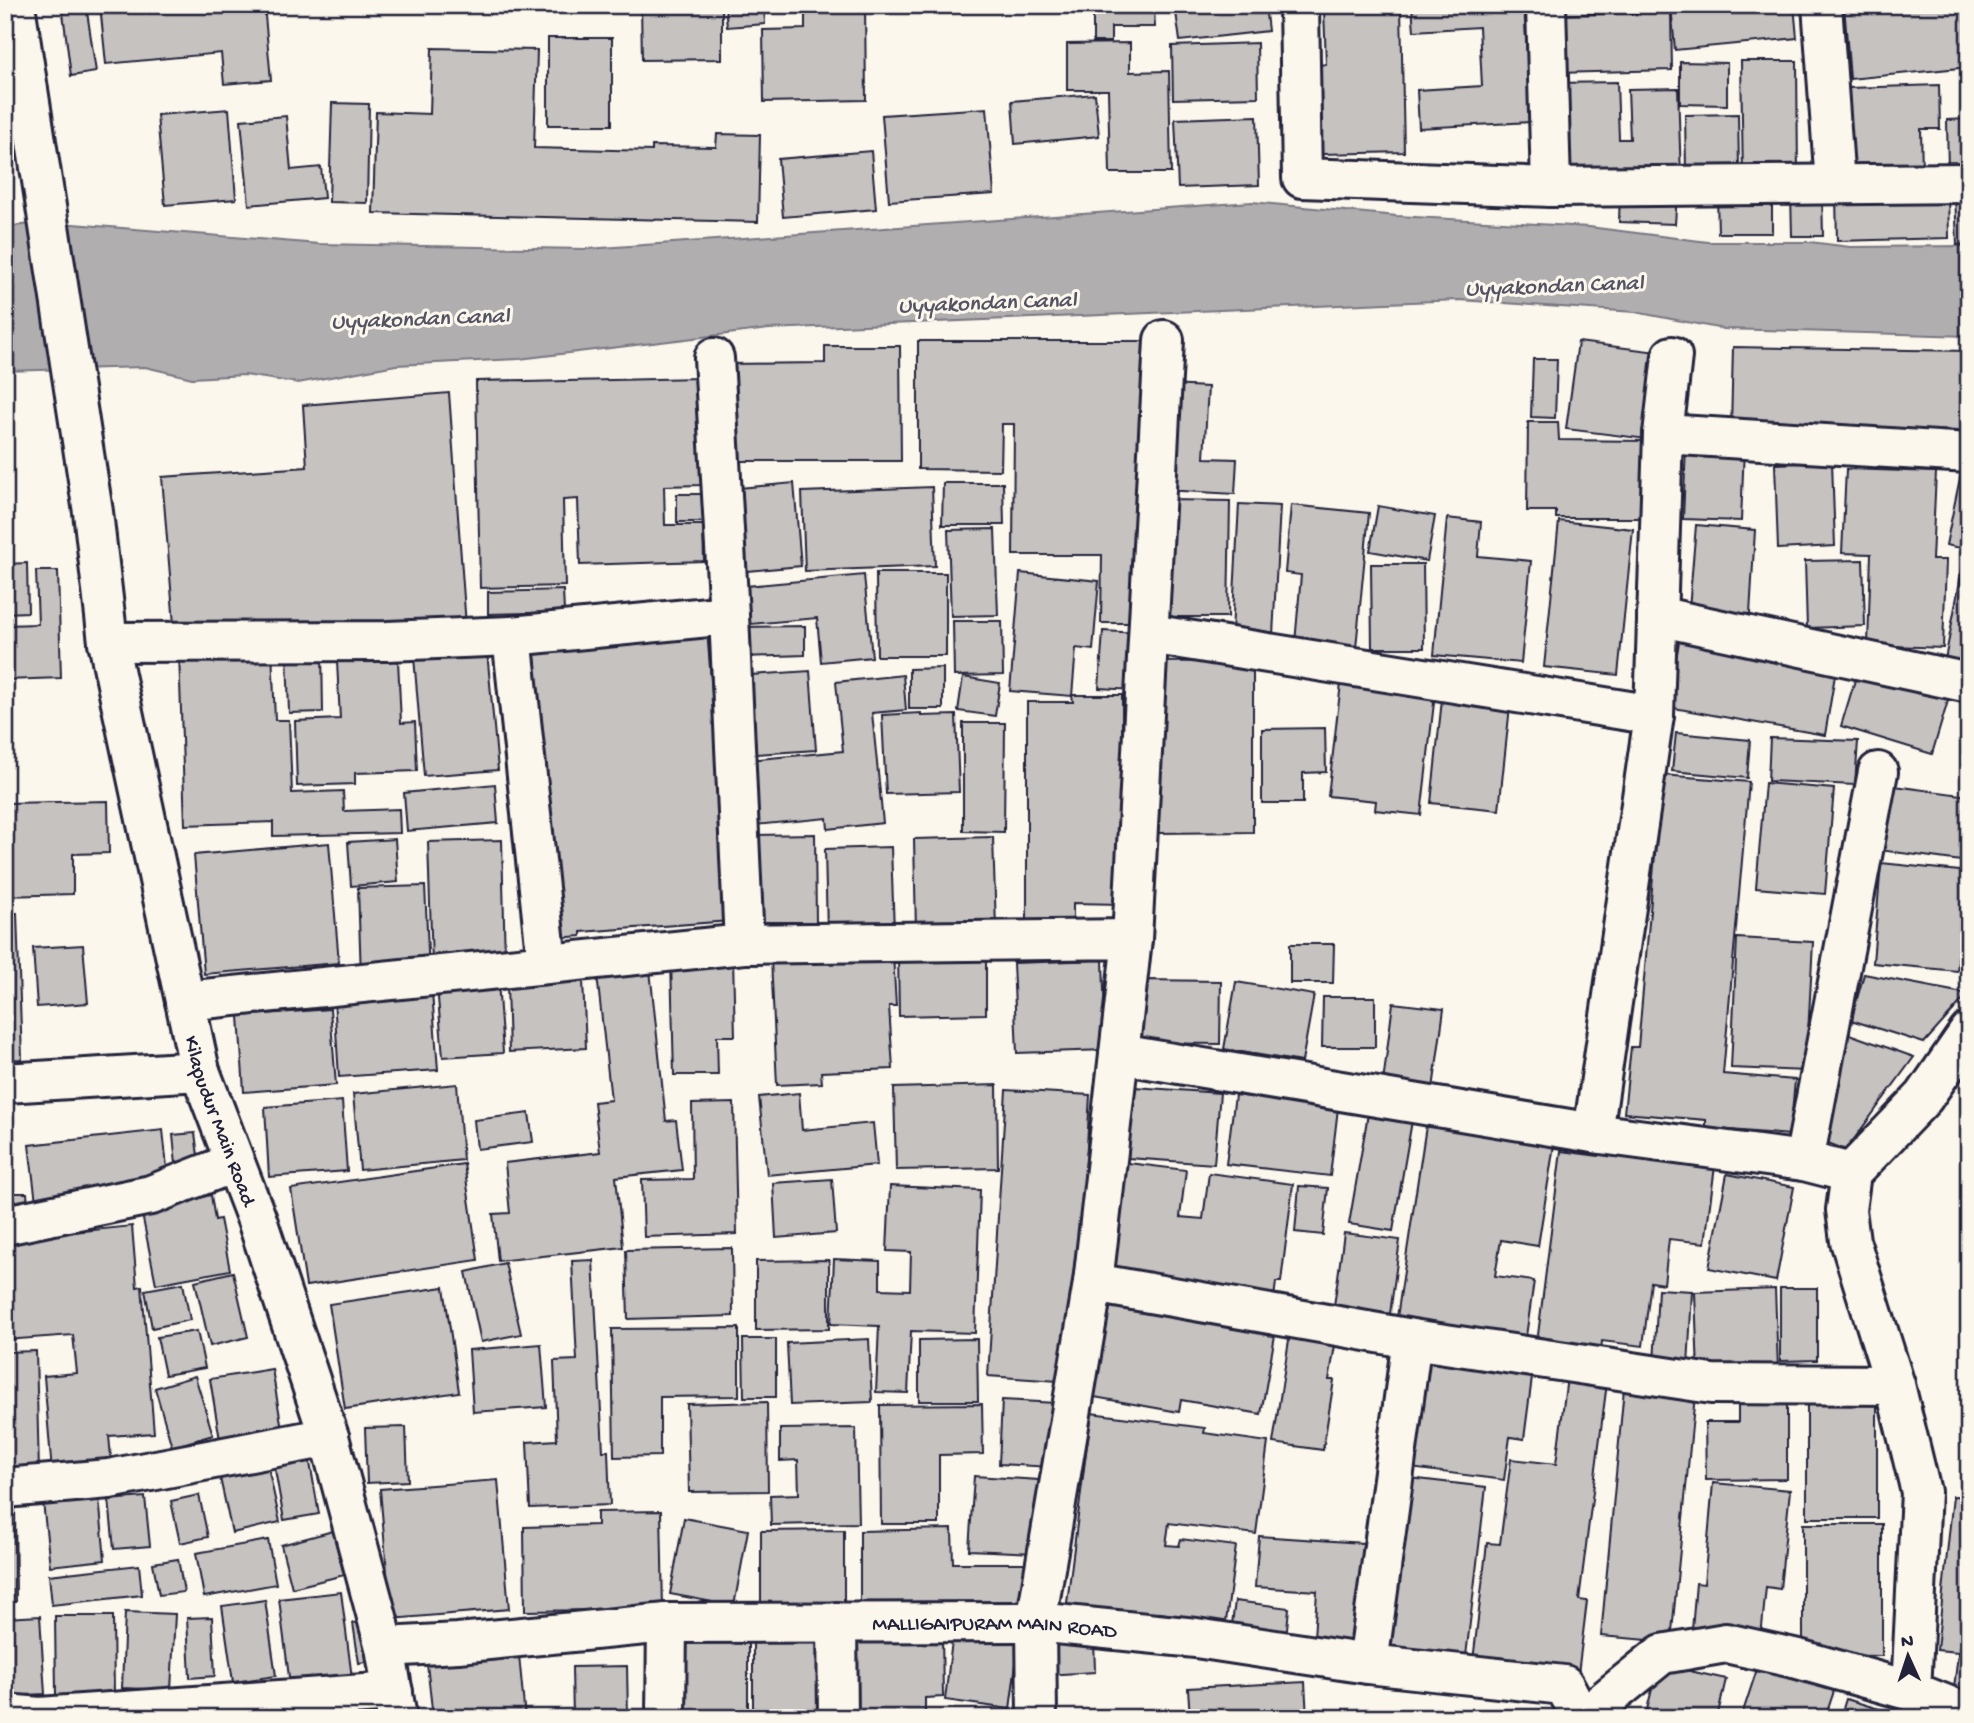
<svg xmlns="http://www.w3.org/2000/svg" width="1974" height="1723" viewBox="0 0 1974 1723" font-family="'Gochi Hand',sans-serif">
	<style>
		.water { fill: #b1aeb0; stroke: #787681; stroke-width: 2 }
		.building { fill: #c6c2c0; stroke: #22223b; stroke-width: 2 }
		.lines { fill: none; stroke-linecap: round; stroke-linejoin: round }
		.street-casing { stroke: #22223b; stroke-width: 44 }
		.secondary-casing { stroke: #22223b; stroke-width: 44 }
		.street { stroke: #fbf7ec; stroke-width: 38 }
		.secondary { stroke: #fbf7ec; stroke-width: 38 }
		.labels { text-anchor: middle; stroke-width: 6; stroke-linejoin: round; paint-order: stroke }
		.street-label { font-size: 21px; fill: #22223b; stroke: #fbf7ec }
		.water-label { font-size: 23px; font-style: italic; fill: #545364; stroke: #fbf7ec }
	</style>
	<rect width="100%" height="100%" fill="#fbf7ec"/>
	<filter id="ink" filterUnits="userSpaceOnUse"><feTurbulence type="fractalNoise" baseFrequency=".0143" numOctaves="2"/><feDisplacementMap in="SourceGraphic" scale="14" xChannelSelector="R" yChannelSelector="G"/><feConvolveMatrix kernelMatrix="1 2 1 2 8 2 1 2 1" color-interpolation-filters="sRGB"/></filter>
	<g filter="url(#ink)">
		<!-- water -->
		<polygon class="water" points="1252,202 1397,216 1589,227 1708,242 1810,242 1850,247 1969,246 1969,336 1723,329 1635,312 1459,300 769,329 519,359 396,365 298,383 245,375 192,378 145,367 5,371 5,227 48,222 319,244 587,249"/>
		<!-- building -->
		<g class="building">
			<polygon points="62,5 86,5 96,72 71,76"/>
			<polygon points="100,5 264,5 271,80 224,84 221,53 106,64"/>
			<polygon points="641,5 722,5 722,59 642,60"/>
			<polygon points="725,5 764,5 765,24 727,27"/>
			<polygon points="805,5 865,5 866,100 764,102 763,30 805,29"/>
			<polygon points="1093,5 1154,5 1155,27 1111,27 1111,42 1093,42"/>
			<polygon points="1175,5 1265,5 1268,31 1180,41"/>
			<polygon points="1412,5 1524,5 1531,122 1419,128 1417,90 1482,86 1479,27 1414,31"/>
			<polygon points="1562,5 1656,5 1656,7 1562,10"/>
			<polygon points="1671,5 1794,5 1797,38 1675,50"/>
			<polygon points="1844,5 1969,5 1969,67 1850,79"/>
			<polygon points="1401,7 1404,152 1322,154 1320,65 1326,64 1324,9"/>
			<polygon points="1671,12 1672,70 1556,73 1555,15"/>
			<rect x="548" y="38" width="64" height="87"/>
			<polygon points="1130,43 1130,72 1169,71 1171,173 1110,173 1108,90 1067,90 1067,44"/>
			<polygon points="1257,43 1258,97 1173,99 1172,46"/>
			<polygon points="432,48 537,50 534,148 652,151 652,146 716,147 717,134 760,135 758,222 373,213 376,112 430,114"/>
			<polygon points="1741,61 1797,61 1798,177 1743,177"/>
			<polygon points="1680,62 1727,63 1727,105 1680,104"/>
			<polygon points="1617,82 1619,139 1630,139 1628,89 1678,88 1681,178 1559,182 1556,83"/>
			<polygon points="1939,85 1940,129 1921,129 1922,172 1851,174 1849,88"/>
			<polygon points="1095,94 1099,136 1015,144 1012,101"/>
			<polygon points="332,103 369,104 367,203 329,202"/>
			<polygon points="987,108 994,194 889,201 882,115"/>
			<polygon points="229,109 236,199 165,205 157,115"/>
			<polygon points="1738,114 1739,168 1686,170 1685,115"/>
			<polygon points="286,116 291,170 321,167 324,198 249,205 241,120"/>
			<polygon points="1257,116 1259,185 1178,188 1175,119"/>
			<polygon points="1969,119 1969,170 1948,171 1947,120"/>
			<polygon points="871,151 876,209 783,217 778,159"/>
			<polygon points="1620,191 1677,194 1675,224 1619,222"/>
			<polygon points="1791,193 1822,193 1823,236 1792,236"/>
			<polygon points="1955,193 1969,193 1969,244 1957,245"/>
			<polygon points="1772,194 1772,233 1718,233 1717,195"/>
			<polygon points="1948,194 1949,238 1837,241 1836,196"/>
			<polygon points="918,341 1145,341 1145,623 1101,623 1102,555 1013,555 1014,424 1002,424 1001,470 918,469"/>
			<polygon points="1578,342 1658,352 1647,439 1566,429"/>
			<polygon points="825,346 900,346 901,461 726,461 725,364 825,363"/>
			<polygon points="1733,347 1969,351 1969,431 1731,428"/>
			<polygon points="1533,359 1557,359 1555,418 1531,417"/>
			<polygon points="699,378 701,485 664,486 665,525 703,525 704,561 580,565 578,499 563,500 565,586 480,588 476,381 524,380 525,382"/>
			<polygon points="1169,385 1208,387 1204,458 1237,459 1235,494 1164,490"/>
			<polygon points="449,393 466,626 175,637 162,477 307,467 303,405"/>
			<polygon points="1528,422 1558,422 1559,440 1646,441 1646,518 1556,518 1556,511 1527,511"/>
			<polygon points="1686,446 1744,448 1741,521 1683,519"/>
			<polygon points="1832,462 1835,546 1778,549 1775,464"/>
			<polygon points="1846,469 1936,472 1932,560 1946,560 1943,648 1868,645 1871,554 1842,553"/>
			<polygon points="1961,473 1969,474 1969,670 1944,665 1966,549 1946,545"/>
			<polygon points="794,483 801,566 736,572 728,489"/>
			<polygon points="943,483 1003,483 1004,525 942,525"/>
			<polygon points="932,487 935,566 805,571 802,492"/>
			<rect x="677" y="494" width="36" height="28"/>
			<polygon points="1169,500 1230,501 1228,617 1167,617"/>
			<polygon points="1239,504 1280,506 1273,635 1232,632"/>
			<polygon points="1291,505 1369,513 1356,648 1295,643 1301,575 1285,573"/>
			<polygon points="1378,506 1435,516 1427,561 1370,551"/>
			<polygon points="1447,518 1481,522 1478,556 1531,561 1521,663 1434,655"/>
			<polygon points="1559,521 1633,529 1618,675 1544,667"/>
			<polygon points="1696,525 1755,530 1750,614 1689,609"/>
			<polygon points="995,529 998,615 951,616 948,530"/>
			<polygon points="1863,560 1865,626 1807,628 1805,561"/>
			<polygon points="27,563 28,612 5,613 5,564"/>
			<polygon points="1371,564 1423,564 1424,648 1372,648"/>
			<polygon points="36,571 58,571 61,678 5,680 5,625 38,624"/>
			<polygon points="876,573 946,573 946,656 877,656"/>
			<polygon points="1020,573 1099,581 1093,650 1076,648 1072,696 1010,691"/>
			<polygon points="864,575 872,657 821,662 817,618 740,625 736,587"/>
			<polygon points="563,590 564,612 488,614 488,592"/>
			<polygon points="953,621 1002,621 1003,675 954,676"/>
			<polygon points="805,626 805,655 743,657 742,627"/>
			<polygon points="707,630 730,921 581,932 581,936 557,938 534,644"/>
			<polygon points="1103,631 1139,633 1135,690 1099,688"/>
			<polygon points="1680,636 1837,663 1825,735 1668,707"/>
			<polygon points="272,650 275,720 289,720 292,793 343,791 344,811 399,809 400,833 273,836 273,822 185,825 179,653"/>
			<polygon points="322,650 323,712 289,713 287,651"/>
			<polygon points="487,651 498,770 424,776 414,657"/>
			<polygon points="398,660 401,723 415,722 417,771 355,773 355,784 297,786 295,721 340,719 337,662"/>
			<polygon points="1253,661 1253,832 1157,833 1156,662"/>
			<polygon points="1859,667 1950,694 1932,754 1841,726"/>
			<polygon points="943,668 943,709 909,709 909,669"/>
			<polygon points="810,671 816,750 756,754 751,675"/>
			<polygon points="903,675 906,710 872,713 883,823 828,829 827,818 755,825 748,760 843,751 836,682"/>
			<polygon points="963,677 1000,683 995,716 958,711"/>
			<polygon points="1341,683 1435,694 1421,815 1375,810 1376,801 1328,796"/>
			<polygon points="1443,690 1511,697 1499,810 1431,803"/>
			<polygon points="1072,695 1122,695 1122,904 1073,903 1073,926 1027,926 1027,702 1073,702"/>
			<polygon points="921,713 921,716 956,715 959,792 886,794 882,715"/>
			<polygon points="963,723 1005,723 1004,832 963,831"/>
			<polygon points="1325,728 1326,772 1303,773 1303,803 1262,803 1262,729"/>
			<polygon points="1676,733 1750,740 1747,778 1672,771"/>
			<polygon points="1770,738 1858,741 1855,785 1768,781"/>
			<polygon points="1662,775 1749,782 1723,1074 1795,1080 1790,1135 1706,1128 1706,1120 1624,1113 1631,1047 1638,1047"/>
			<polygon points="1765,783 1834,789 1825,894 1756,888"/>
			<polygon points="495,784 498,823 407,831 404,793"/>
			<polygon points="1887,785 1969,796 1969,862 1879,850"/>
			<polygon points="108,801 109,853 73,854 73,894 5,896 6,803"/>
			<polygon points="815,834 816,922 751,922 749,835"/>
			<polygon points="993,837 996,928 916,930 914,839"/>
			<polygon points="395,839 398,882 351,886 348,842"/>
			<polygon points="502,840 505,962 432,964 428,842"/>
			<polygon points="329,843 339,963 204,974 194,855"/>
			<polygon points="891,847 894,931 827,933 825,849"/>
			<polygon points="1881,863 1969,872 1969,913 1963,912 1957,971 1873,963"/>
			<polygon points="425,886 429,973 361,976 358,888"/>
			<polygon points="5,913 17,913 22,1059 5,1060"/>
			<polygon points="1737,938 1813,942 1806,1071 1731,1068"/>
			<polygon points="1290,944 1334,944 1333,983 1290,983"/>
			<polygon points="83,945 88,1003 37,1007 33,948"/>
			<polygon points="893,954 896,1006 889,1006 893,1069 821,1072 822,1083 777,1085 771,959"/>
			<polygon points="986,954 986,1014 899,1016 898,955"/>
			<polygon points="733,959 735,1036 717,1036 718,1075 674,1075 671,960"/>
			<polygon points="1103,960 1106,1050 1017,1053 1013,963"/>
			<polygon points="650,970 666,1121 676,1120 682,1170 616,1177 623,1247 498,1261 493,1214 510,1213 505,1163 600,1152 594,1102 611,1100 597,975"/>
			<polygon points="1864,974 1968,994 1924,1043 1851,1020"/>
			<polygon points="583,980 586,1048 509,1052 507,984"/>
			<polygon points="1142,980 1221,981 1220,1044 1141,1043"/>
			<polygon points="498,981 503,1053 443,1057 437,986"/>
			<polygon points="1236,982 1314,995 1302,1062 1224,1049"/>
			<polygon points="432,992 438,1070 339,1077 334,999"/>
			<polygon points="1323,997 1375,997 1375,1047 1322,1047"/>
			<polygon points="1393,1003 1444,1009 1433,1089 1383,1083"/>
			<polygon points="330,1009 336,1085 244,1092 239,1016"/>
			<polygon points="1849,1034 1914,1057 1846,1150 1823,1141"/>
			<polygon points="457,1084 463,1160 360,1170 353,1094"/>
			<polygon points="997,1085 998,1168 896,1170 894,1088"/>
			<polygon points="1134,1087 1220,1093 1214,1164 1128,1158"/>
			<polygon points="1006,1090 1090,1095 1073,1382 988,1376"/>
			<polygon points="799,1093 802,1130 873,1123 877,1165 767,1175 759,1097"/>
			<polygon points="1235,1095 1338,1108 1330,1176 1226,1164"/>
			<polygon points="342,1101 347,1171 269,1177 265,1107"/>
			<polygon points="734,1103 737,1234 644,1237 642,1180 693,1179 692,1104"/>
			<polygon points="1369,1108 1413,1115 1393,1231 1349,1224"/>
			<polygon points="529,1113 533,1142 477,1149 474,1120"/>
			<polygon points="1426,1126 1554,1145 1538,1246 1501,1240 1495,1276 1534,1281 1525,1343 1396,1324"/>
			<polygon points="163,1130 169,1186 36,1202 29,1145"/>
			<polygon points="195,1133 200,1171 177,1174 173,1135"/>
			<polygon points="5,1142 10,1142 11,1193 27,1193 28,1205 5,1206"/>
			<polygon points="1561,1151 1598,1156 1599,1152 1715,1166 1705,1243 1669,1239 1664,1284 1651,1282 1643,1346 1602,1341 1600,1360 1536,1351"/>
			<polygon points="1120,1162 1186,1170 1180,1217 1203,1219 1209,1173 1293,1184 1281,1282 1276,1282 1274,1298 1105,1277"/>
			<polygon points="464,1164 478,1260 306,1286 291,1189"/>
			<polygon points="1727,1174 1794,1187 1776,1281 1709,1268"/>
			<polygon points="832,1179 836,1233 776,1238 773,1183"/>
			<polygon points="890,1186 980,1190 975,1333 911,1331 908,1393 876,1392 879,1326 831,1324 834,1259 880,1261 880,1289 910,1290 911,1252 887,1251"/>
			<polygon points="1299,1186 1328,1188 1323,1235 1295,1232"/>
			<polygon points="211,1195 215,1220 220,1219 230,1270 156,1284 141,1209"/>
			<polygon points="132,1226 137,1287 142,1286 154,1433 109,1436 112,1468 52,1472 44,1376 77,1373 73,1335 5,1340 5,1239"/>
			<polygon points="1344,1233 1400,1240 1390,1314 1334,1306"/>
			<polygon points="732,1248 733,1316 628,1319 626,1250"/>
			<polygon points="593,1260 603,1451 608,1451 610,1505 530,1508 527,1442 557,1440 554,1361 577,1360 572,1261"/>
			<polygon points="829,1260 829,1329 756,1330 756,1261"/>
			<polygon points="505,1263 521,1334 481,1342 466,1272"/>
			<polygon points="233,1272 248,1337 210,1346 195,1281"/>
			<polygon points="183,1283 190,1320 152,1328 145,1290"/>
			<polygon points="444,1287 459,1392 345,1409 329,1304"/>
			<polygon points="1780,1288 1817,1288 1817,1360 1780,1361"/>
			<polygon points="1658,1289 1692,1291 1688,1367 1654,1365"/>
			<polygon points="1775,1289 1778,1370 1698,1373 1695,1292"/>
			<polygon points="1112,1295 1277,1324 1261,1414 1181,1400 1179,1412 1094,1397"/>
			<polygon points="1291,1327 1337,1334 1329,1380 1334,1380 1323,1450 1273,1443"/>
			<polygon points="739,1328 739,1396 660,1397 660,1456 614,1457 612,1329"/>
			<polygon points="197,1331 205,1368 165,1375 157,1337"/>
			<polygon points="743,1339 776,1339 776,1397 744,1397"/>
			<polygon points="869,1339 872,1402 790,1405 787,1343"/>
			<polygon points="977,1339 978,1401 919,1401 919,1340"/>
			<polygon points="541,1344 546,1407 473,1412 469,1350"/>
			<polygon points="36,1351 39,1473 5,1474 5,1352"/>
			<polygon points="1418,1354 1533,1370 1524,1439 1510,1437 1504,1480 1402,1467"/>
			<polygon points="272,1369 283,1435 221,1446 210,1379"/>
			<polygon points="1568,1369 1608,1375 1579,1600 1587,1601 1578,1674 1473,1661 1487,1543 1500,1544 1511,1459 1556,1464"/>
			<polygon points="195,1376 213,1435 172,1447 155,1388"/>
			<polygon points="1624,1388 1695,1395 1671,1642 1601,1636"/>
			<polygon points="1787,1397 1787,1479 1706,1480 1705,1422 1738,1422 1738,1399"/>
			<polygon points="1002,1400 1055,1403 1051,1467 999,1464"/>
			<polygon points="767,1402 768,1491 689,1492 687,1404"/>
			<rect x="1807" y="1403" width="70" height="115"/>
			<polygon points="982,1404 983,1454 939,1455 939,1524 881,1524 880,1405"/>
			<polygon points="1091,1413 1205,1428 1204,1433 1268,1442 1256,1534 1169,1523 1166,1545 1179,1546 1181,1539 1236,1546 1226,1622 1159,1613 1158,1623 1066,1611"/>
			<polygon points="406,1427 408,1481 367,1483 365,1428"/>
			<polygon points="856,1428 858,1523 771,1525 770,1495 799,1494 798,1460 780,1461 780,1429"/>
			<polygon points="309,1457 319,1514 284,1520 274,1464"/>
			<polygon points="268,1467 280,1522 232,1533 220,1478"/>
			<polygon points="974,1476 1039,1480 1035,1553 969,1550"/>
			<polygon points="1401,1477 1486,1487 1466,1656 1382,1647"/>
			<polygon points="498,1480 509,1609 391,1619 380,1489"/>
			<polygon points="1713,1483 1790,1490 1780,1589 1766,1587 1761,1637 1692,1630 1696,1583 1704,1584"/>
			<polygon points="199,1495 208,1537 180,1543 171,1501"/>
			<polygon points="1953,1496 1969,1497 1969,1653 1937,1650"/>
			<polygon points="99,1497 105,1560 50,1566 43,1502"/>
			<polygon points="145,1497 150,1546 114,1549 109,1500"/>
			<polygon points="5,1507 15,1507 16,1602 5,1602"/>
			<polygon points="661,1511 663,1609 525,1611 524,1527 597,1525 597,1512"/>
			<polygon points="684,1518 748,1530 734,1606 670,1594"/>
			<polygon points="1803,1524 1882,1524 1882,1656 1803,1655"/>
			<polygon points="952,1529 953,1563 1026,1563 1026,1608 860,1609 860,1531"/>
			<polygon points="844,1530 844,1606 761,1606 761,1531"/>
			<polygon points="333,1531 344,1575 292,1588 281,1545"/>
			<polygon points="1259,1536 1363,1543 1357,1641 1314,1638 1317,1591 1255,1587"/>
			<polygon points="268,1540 276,1584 204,1597 196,1553"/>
			<polygon points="178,1559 184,1592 159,1595 153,1563"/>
			<polygon points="139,1565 142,1595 52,1605 49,1575"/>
			<polygon points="341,1592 352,1678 290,1685 279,1599"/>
			<polygon points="265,1600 276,1676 233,1682 222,1606"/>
			<polygon points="1235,1601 1289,1608 1286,1639 1231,1632"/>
			<polygon points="125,1612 175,1614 171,1690 122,1688"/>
			<polygon points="40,1616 45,1694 5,1696 5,1618"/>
			<polygon points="55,1616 113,1616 114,1695 56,1695"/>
			<polygon points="212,1617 215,1676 190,1678 187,1618"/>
			<polygon points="370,1620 377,1660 359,1663 353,1623"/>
			<polygon points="953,1632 1019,1640 1010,1709 945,1700"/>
			<polygon points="673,1634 748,1634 748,1718 672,1718"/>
			<rect x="753" y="1634" width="74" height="84"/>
			<polygon points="942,1634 943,1697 925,1698 925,1718 841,1718 840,1636"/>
			<polygon points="1094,1638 1095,1672 1045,1675 1043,1641"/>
			<polygon points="1958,1654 1969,1655 1969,1689 1954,1688"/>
			<polygon points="519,1655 525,1718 433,1718 427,1664"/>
			<polygon points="1658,1664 1726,1679 1717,1718 1645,1718"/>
			<polygon points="627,1666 628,1718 573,1718 572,1667"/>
			<polygon points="1758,1666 1834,1691 1825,1718 1741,1718"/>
			<polygon points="1305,1682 1307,1718 1190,1718 1188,1688"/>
			<polygon points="1846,1699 1882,1710 1879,1718 1840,1718"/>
			<polygon points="1894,1709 1923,1718 1891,1718"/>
		</g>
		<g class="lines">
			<defs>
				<g id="street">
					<polyline points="1299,5 1302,178 1551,187 1969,183"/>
					<polyline points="1546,5 1551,187"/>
					<polyline points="1822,5 1835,184"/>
					<polyline points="714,358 729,615 744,944"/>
					<polyline points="1663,434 1969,453"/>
					<polyline points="1657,616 1969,683"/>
					<polyline points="1150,634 1654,715"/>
					<polyline points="512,636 547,963"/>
					<polyline points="108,642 387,641 512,636 729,615"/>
					<polyline points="1132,939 1164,340"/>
					<polyline points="185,1001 744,944 1132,939 1119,1054 1593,1133 1804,1161 1851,1173"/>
					<polyline points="1969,1032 1924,1097 1851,1173 1846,1210 1850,1241 1895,1385 1921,1492 1911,1691 1969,1714"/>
					<polyline points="1593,1133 1654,715 1663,434 1672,356"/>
					<polyline points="1804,1161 1878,772"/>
					<polyline points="5,1225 151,1195 233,1163"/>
					<polyline points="1093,1283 1412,1339 1712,1384 1895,1385"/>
					<polyline points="5,1488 109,1479 329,1437"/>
					<polyline points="837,1622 838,1718"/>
					<path id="s1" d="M385 1647 458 1643 667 1623 1036 1622 1196 1638 1368 1664 1564 1685 1582 1718"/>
					<polyline points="1368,1664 1412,1339"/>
					<polyline points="5,1714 40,1717 393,1692"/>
					<polyline points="666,1718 667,1623"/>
					<polyline points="1037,1718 1036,1622 1093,1283 1119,1054"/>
					<polyline points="1583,1718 1662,1654 1726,1643 1798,1659 1911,1691"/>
				</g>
				<g id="secondary">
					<path id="s2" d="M15 5 93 512 108 642 200 1071 257 1220 329 1437 385 1647 397 1718"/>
					<polyline points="5,1083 200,1071"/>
				</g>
			</defs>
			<!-- street casing -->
			<use href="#street" class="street-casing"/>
			<!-- secondary casing -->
			<use href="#secondary" class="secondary-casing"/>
			<!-- street -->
			<use href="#street" class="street"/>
			<!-- secondary -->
			<use href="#secondary" class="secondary"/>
		</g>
	</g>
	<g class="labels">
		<!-- street labels -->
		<g class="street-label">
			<text dy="7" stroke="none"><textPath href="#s2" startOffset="1136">Kilapudur Main Road</textPath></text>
			<text dy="7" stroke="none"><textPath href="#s1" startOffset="611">MALLIGAIPURAM MAIN ROAD</textPath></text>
		</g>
		<!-- water labels -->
		<g class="water-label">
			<text transform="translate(1554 284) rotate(-2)" y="8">Uyyakondan Canal</text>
			<text transform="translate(987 301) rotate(-2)" y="8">Uyyakondan Canal</text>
			<text transform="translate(420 317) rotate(-2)" y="8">Uyyakondan Canal</text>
		</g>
	</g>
	<!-- margin -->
	<rect width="1974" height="1723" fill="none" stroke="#fbf7ec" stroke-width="28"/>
	<rect x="14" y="14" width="1946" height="1695" fill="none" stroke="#22223b" stroke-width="2.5" filter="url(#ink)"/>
	<!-- north arrow -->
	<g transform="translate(1908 1656) rotate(357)" stroke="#fbf7ec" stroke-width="5" paint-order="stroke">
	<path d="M0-5L12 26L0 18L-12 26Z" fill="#22223b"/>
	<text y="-10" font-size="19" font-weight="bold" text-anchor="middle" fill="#22223b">N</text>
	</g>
</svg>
